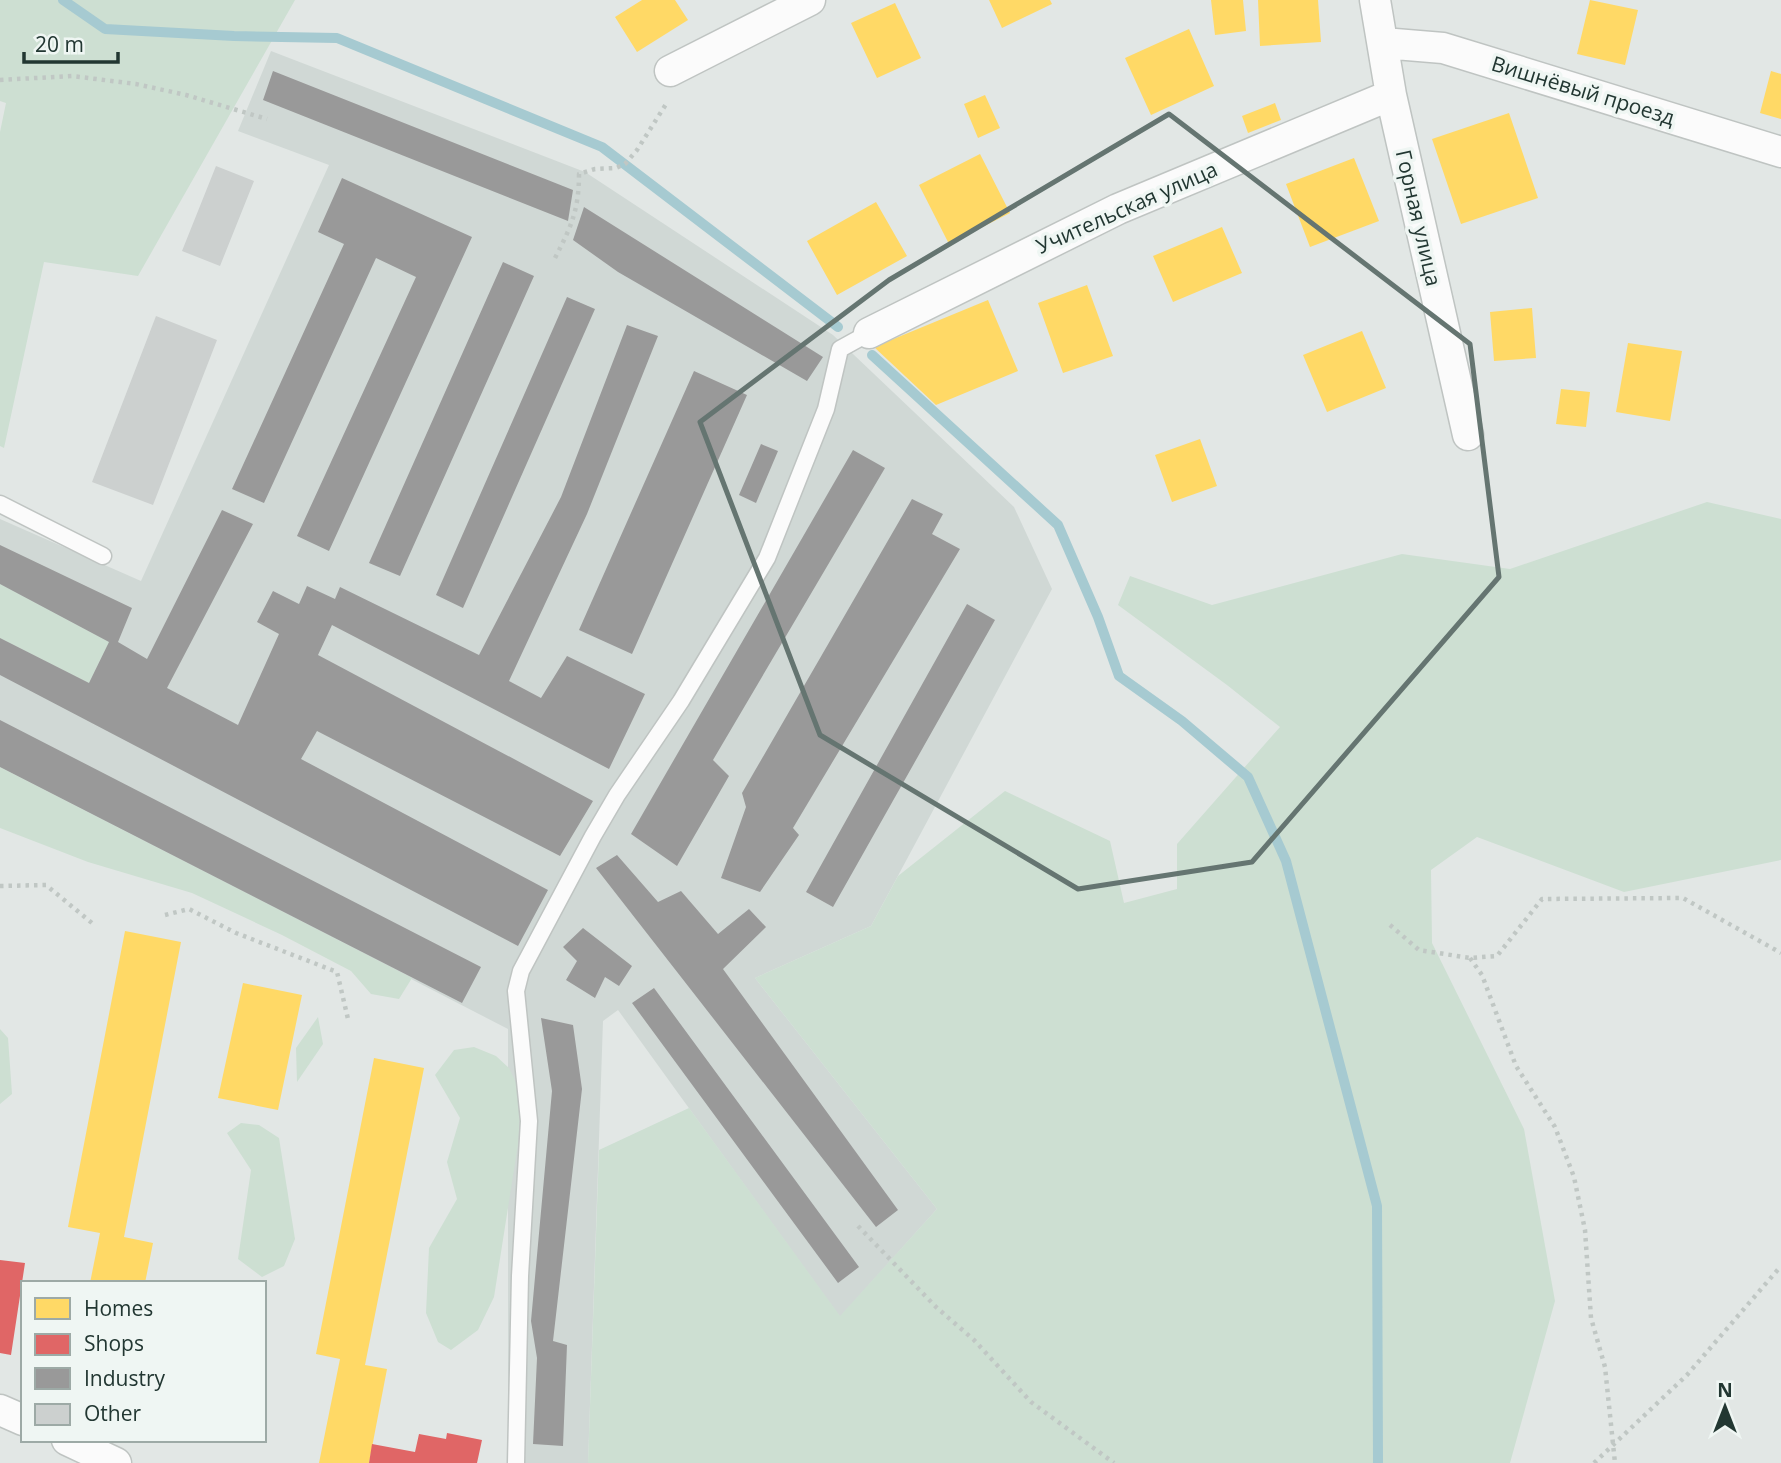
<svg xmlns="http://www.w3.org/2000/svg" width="1781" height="1463" font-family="'Open Sans',sans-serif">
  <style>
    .built { fill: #d0d8d5 }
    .green { fill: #cddfd2 }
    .homes { fill: #ffd966 }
    .shops { fill: #e06666 }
    .industry { fill: #999 }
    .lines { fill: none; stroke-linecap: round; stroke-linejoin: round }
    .stream { stroke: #a6cad1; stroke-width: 10 }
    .building { fill: #ccd0cf }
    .service-casing { stroke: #bfc4c2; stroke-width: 19 }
    .minor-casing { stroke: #bfc4c2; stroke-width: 33 }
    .path { stroke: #c0c7c4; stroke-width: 4.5; stroke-dasharray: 3.5 5; stroke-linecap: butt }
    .service { stroke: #fbfbfb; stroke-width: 16 }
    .minor { stroke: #fbfbfb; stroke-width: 30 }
    .marked { fill: none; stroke: #657571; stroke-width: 5; stroke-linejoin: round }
    .labels { text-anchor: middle; stroke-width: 7; stroke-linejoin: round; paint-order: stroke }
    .street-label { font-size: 21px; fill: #223732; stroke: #eff6f3 }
  </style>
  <rect width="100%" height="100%" fill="#e2e7e5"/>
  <!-- built -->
  <path class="built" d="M271,51L585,172L833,335L1014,507L1052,589L871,926L755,978L937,1209L840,1317L618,1010L603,1021L588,1463H508V1029L0,767V519L141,581L329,165L238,131Z"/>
  <!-- green -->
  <path class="green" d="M0,0H295L138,276L44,262L4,448L0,446V132L6,103L0,101Z
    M1707,502L1781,519V860L1624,892L1477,837L1431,870L1432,943L1524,1129L1555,1301L1510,1463H588L599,1150L689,1108L840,1316L937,1209L755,978L871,926L898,876L1005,791L1110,841L1124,903L1177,889V844L1280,727L1227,685L1118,605L1130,576L1212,605L1402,554L1510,569Z
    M0,584L109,642L89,683L0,638Z
    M0,767L412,978L399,999L371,994L351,971L282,935L192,893L88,862L0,828Z
    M318,1017L323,1044L297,1082L296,1048Z
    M0,1029L8,1038L12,1094L0,1104Z
    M474,1047L496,1056L509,1068L522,1095L518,1144L494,1297L478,1330L451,1350L438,1342L426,1313L429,1248L457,1199L447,1162L460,1118L435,1075L454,1050Z
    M241,1123L259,1125L279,1138L295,1239L284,1266L262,1277L238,1259L251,1170L227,1133Z"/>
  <!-- homes -->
  <path class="homes" d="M642,0H675L688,20L637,52L615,17Z
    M989,0H1050L1052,4L1002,28Z
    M1211,0H1243L1246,31L1215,35Z
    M1258,0H1318L1321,42L1260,46Z
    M1590,0L1638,10L1625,65L1577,54Z
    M895,3L921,58L877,78L851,23Z
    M1189,29L1214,86L1151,115L1125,58Z
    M1771,71L1781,74V119L1760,113Z
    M985,95L1000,128L978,138L964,104Z
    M1275,103L1281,120L1248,133L1242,116Z
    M1509,113L1538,198L1461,224L1432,139Z
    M980,154L1010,213L949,244L919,185Z
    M1354,158L1379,221L1310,247L1286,184Z
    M876,202L907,256L837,295L807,241Z
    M1222,227L1242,273L1173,302L1153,256Z
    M1087,285L1113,356L1063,373L1038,303Z
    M988,300L1018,371L936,405L874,347Z
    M1532,308L1536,358L1494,361L1490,312Z
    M1362,331L1386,388L1327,412L1303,355Z
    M1628,343L1682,351L1670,421L1616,412Z
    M1561,389L1590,392L1586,427L1556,424Z
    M1200,439L1217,486L1172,502L1155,455Z
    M125,931L181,942L124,1237L153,1243L145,1283H90L100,1233L68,1227Z
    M243,983L302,995L278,1110L218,1098Z
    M374,1058L424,1068L365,1365L387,1369L369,1463H319L340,1359L316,1354Z"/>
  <!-- shops -->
  <path class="shops" d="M0,1260L25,1263L11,1355L0,1353Z
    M447,1433L482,1440L477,1463H369L372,1444L415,1452L419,1434L446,1439Z"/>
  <!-- industry -->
  <path class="industry" d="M273,71L573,190L568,221L263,100Z
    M342,178L472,237L329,551L297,536L416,277L376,258L264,503L232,489L344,244L318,232Z
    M584,207L823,357L807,381L618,272L573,240Z
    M503,262L534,276L400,576L369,563Z
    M567,297L595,309L463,608L436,595Z
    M627,325L658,336L587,514L509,681L541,698L567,656L645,694L609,769L332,625L318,655L593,801L560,856L317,731L301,759L548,890L518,946L0,675V638L89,683L109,642L0,584V545L132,608L118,642L147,659L222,510L253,524L167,688L238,725L279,634L257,622L273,591L299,604L307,586L335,599L340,587L479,655L561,497Z
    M694,371L747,395L632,654L579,630Z
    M761,444L778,451L756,503L739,495Z
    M853,450L885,468L713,760L729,776L677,866L631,834Z
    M912,499L943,514L932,534L960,549L793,828L799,835L760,892L721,878L746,807L742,793Z
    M967,604L995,620L833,907L806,892Z
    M0,720L481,967L462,1003L0,767Z
    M617,855L658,902L681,891L718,934L749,909L766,927L723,969L898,1210L876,1227L596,868Z
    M583,928L632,966L619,986L605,977L595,998L566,980L577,961L563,947Z
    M654,988L859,1267L838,1283L632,1003Z
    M541,1018L573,1025L582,1089L553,1341L567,1345L563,1446L533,1444L537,1358L531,1321L552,1091Z"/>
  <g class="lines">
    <!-- stream -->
    <path class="stream" d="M63,0L105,29L234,36L337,38L602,147L838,327
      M872,355L1058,525L1098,617L1119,676L1182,721L1248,777L1286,861L1377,1206L1378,1463"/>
  </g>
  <!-- building -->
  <path class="building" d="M216,166L254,181L220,266L182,251Z
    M156,316L217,340L153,505L92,482Z"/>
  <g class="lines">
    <!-- service casing -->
    <g class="service-casing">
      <path id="service" d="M0,504L103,556
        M516,1463L520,1276L529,1121L516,991L521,971L593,836L617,795L681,701L767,558L826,409L840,349L869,333"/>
    </g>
    <!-- minor casing -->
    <g class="minor-casing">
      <path id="minor" d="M1375,0L1391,95L1468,435
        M1383,43L1443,48L1781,152
        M670,71L810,0
        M869,333L1118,209L1391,95
        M0,1410L23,1420
        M67,1440L116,1463"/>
    </g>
    <!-- path -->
    <path class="path" d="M0,80L72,76L136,84L186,95L267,119
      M555,258C571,227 579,210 579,174L595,169L616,168L625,164L637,150L668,101
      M0,886L46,885L92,923
      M165,915L189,909L236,933L337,972L348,1019
      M1390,925L1419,950L1470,958L1497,956L1542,899L1683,898L1781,953
      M1470,958L1482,975L1516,1066L1555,1127L1574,1177L1585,1230L1591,1318L1605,1367L1615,1463
      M858,1226L936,1307L974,1340L1031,1402L1114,1463
      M1594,1463L1687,1375L1781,1266"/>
    <!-- service -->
    <use href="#service" class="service"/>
    <!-- minor -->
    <use href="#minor" class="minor"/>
  </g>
  <!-- marked area -->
  <path class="marked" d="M1169,114L1470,344L1499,577L1252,862L1078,889L820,735L700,422L889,280Z"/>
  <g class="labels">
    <!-- street labels -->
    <g class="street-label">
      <text transform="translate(1583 91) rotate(17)" y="7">Вишнёвый проезд</text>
      <text transform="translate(1127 208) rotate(-24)" y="7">Учительская улица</text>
      <text transform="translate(1418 218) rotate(77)" y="7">Горная улица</text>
    </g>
  </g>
  <!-- legend -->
  <rect x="21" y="1281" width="245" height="161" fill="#eff6f3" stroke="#9daaa6" stroke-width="2"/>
  <rect x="35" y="1298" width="35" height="21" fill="#ffd966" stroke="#9daaa6" stroke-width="2"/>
  <text x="84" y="1316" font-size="21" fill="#223732">Homes</text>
  <rect x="35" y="1334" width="35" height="21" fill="#e06666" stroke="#9daaa6" stroke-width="2"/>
  <text x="84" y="1351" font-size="21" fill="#223732">Shops</text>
  <rect x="35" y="1368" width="35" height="21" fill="#999999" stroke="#9daaa6" stroke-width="2"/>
  <text x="84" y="1386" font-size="21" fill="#223732">Industry</text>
  <rect x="35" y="1404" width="35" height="21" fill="#ccd0cf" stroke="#9daaa6" stroke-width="2"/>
  <text x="84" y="1421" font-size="21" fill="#223732">Other</text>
  <!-- north arrow -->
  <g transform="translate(1725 1407)" stroke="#eff6f3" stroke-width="5" paint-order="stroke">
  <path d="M0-5L12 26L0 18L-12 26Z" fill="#223732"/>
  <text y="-10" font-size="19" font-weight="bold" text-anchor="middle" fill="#223732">N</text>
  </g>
  <!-- scale -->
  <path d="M24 52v10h94v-10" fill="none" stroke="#223732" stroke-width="3.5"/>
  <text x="35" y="52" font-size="21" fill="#223732" stroke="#eff6f3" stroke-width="5" paint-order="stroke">20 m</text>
</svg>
